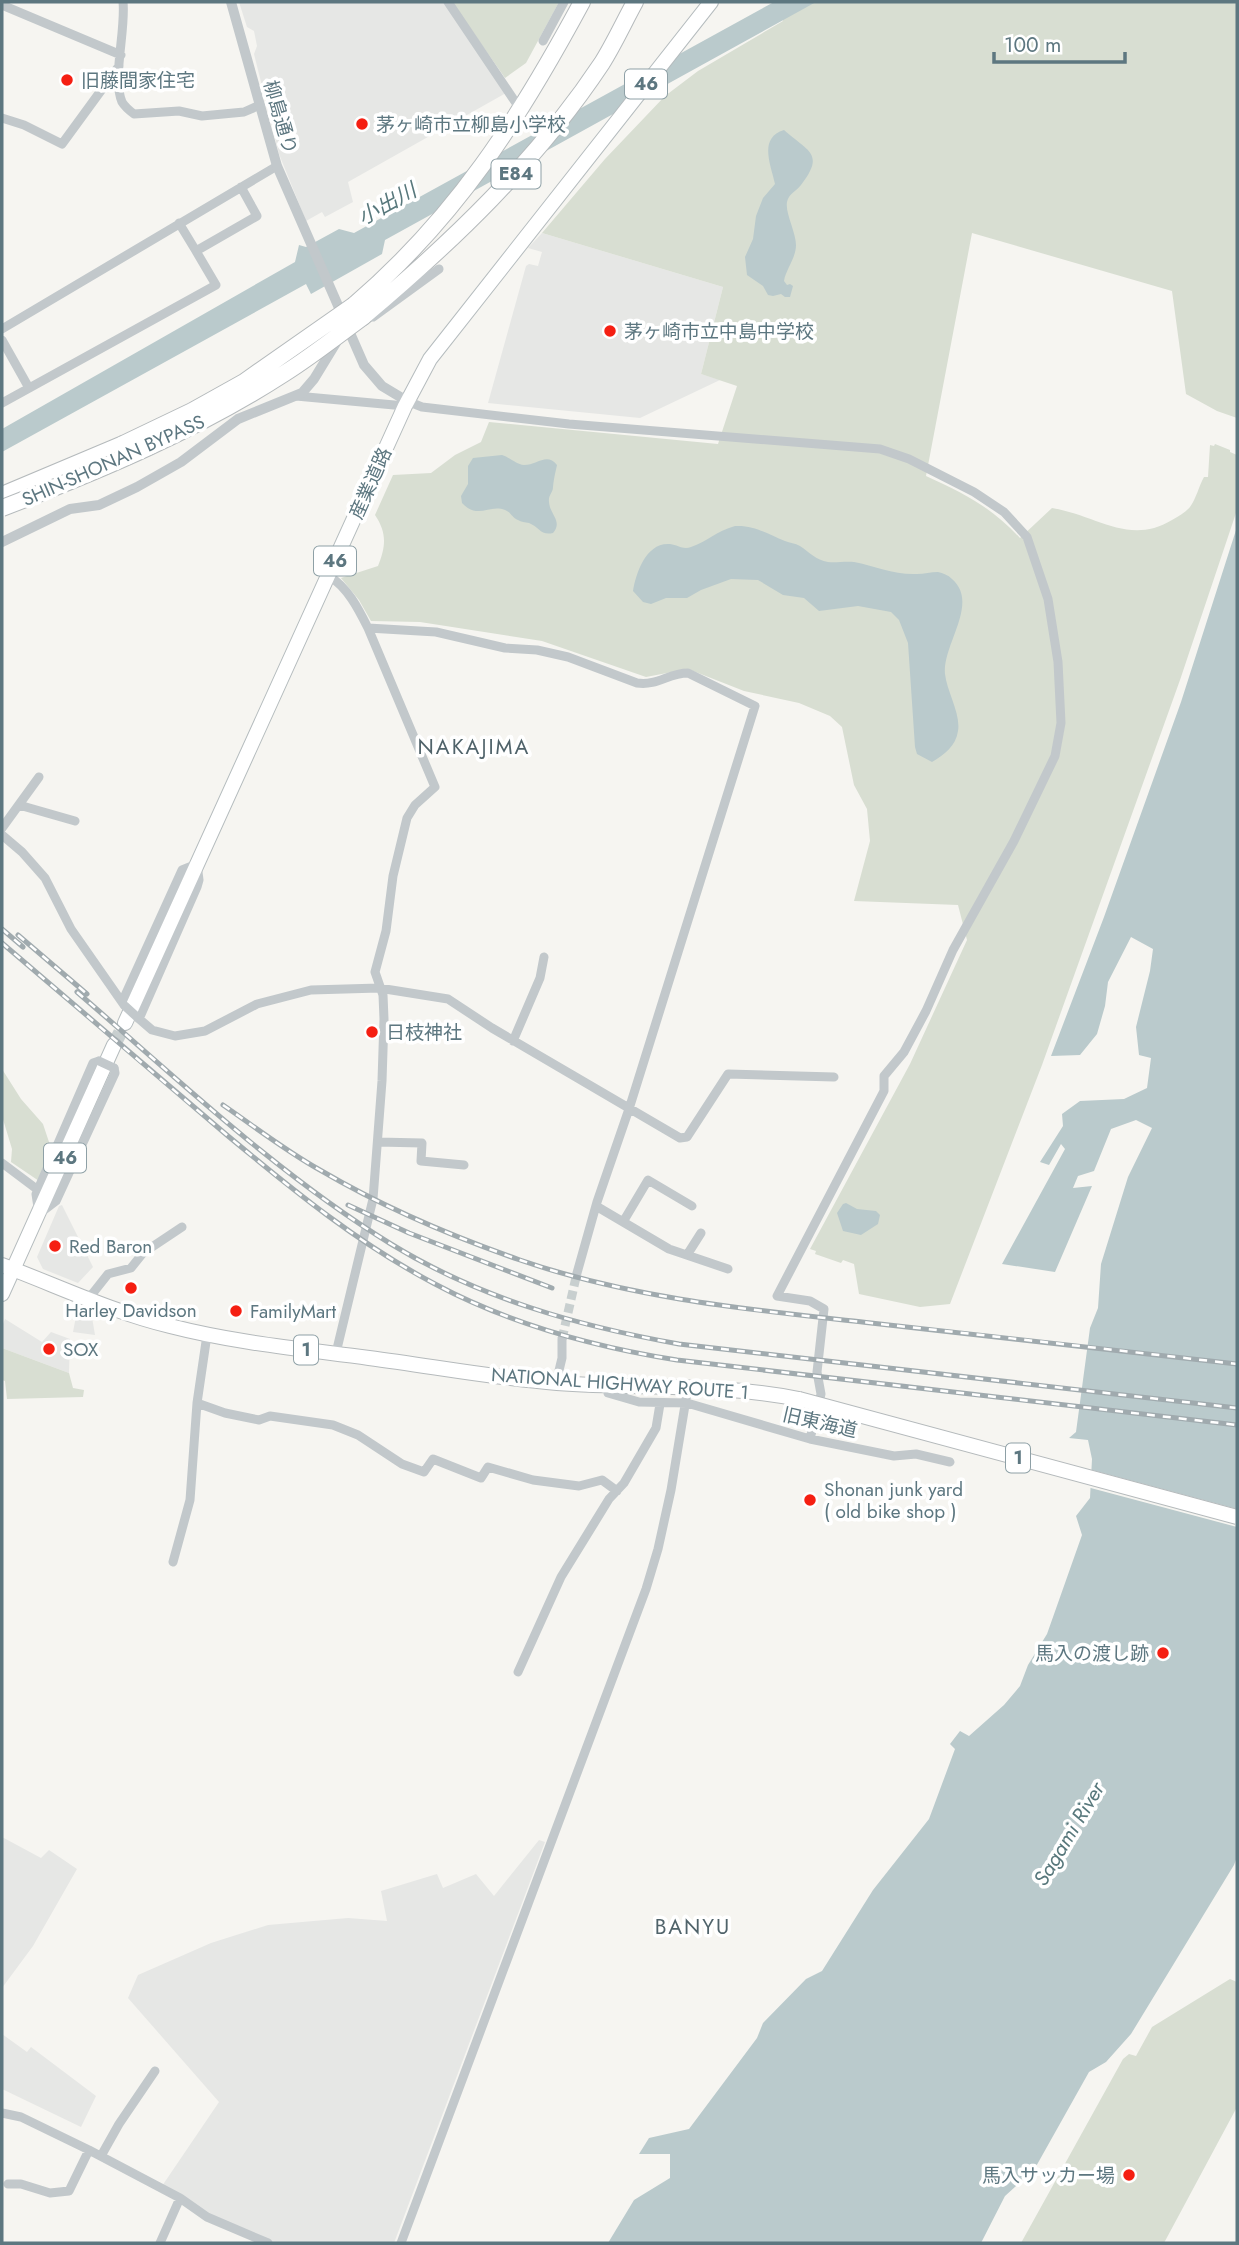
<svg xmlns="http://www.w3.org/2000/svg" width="1239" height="2245" font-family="Jost,'Noto Sans JP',sans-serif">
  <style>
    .built { fill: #e6e7e5 }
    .green { fill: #d8ded2 }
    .water { fill: #bacacc }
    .pier { fill: #f6f5f1 }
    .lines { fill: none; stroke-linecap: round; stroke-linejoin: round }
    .minor-tunnel { stroke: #c8cfcf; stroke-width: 9; stroke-dasharray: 9 4.5; stroke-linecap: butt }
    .primary-tunnel { stroke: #c8cfcf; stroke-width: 14; stroke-dasharray: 14 7; stroke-linecap: butt }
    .primary-casing { stroke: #b5bcbe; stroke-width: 16 }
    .trunk-casing { stroke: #b5babc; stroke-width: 16 }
    .motorway-casing { stroke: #b5babc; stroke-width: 18 }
    .minor { stroke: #c2c8cb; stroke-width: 9 }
    .tertiary { stroke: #c2c8cb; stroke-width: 10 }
    .primary { stroke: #fff; stroke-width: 14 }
    .trunk { stroke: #fff; stroke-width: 14 }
    .motorway { stroke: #fff; stroke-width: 16 }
    .rail-casing { stroke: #a0aaae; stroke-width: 5 }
    .rail { stroke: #fff; stroke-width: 2.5; stroke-dasharray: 8; stroke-linecap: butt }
    .trunk-bridge-casing { stroke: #b5babc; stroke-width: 16; stroke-linecap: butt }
    .motorway-bridge-casing { stroke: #b5babc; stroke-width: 18; stroke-linecap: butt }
    .minor-bridge { stroke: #c2c8cb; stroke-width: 9 }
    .trunk-bridge { stroke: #fff; stroke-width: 14 }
    .motorway-bridge { stroke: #fff; stroke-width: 16 }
    .poi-dot { fill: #f51f12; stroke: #fff; stroke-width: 2.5 }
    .labels { text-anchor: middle; stroke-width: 7; stroke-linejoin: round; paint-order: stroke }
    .shield { fill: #fff; stroke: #8ea0a6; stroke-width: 2 }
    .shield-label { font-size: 18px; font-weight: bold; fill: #5d7780 }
    .poi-label { font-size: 19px; fill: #5d7780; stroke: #fff; text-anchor: start }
    .street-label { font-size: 19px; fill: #5d7780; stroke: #fff }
    .water-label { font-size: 21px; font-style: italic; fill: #58787c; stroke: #fff }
    .neighbourhood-label { font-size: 21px; letter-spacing: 2px; fill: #50636a; stroke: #fff }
  </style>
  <rect width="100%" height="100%" fill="#f6f5f1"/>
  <!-- built -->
  <path class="built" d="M239,2H444L506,93L348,182L353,202L325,217L322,212L306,221L279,154L254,54L257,46L254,31L247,27Z
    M542,233L723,287L701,374L720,380L640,418L488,403L526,266L529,264L538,266L542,252L528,248Z
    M62,1205L93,1267L78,1283L43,1269L37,1257L59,1206Z
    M77,1311L92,1317L95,1335L73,1332Z
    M5,1319L42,1342L51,1332L70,1339L69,1373L2,1348V1326Z
    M2,1837L41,1858L49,1850L77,1869L33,1946L2,1988Z
    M539,1840L545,1842L394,2243H272L208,2215L162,2186L219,2102L128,1998L138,1975L211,1943L268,1925L348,1918L387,1921L381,1891L437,1874L443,1888L476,1874L494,1896Z
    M2,2034L27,2052L31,2047L96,2096L81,2127L2,2089Z"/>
  <!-- green -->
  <path class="green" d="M452,2H559L526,63L505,78Z
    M775,2H1237V418L1217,411L1186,394L1172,291L972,233L926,476C965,494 990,506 1020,538L1052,508C1096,515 1129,546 1172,520C1179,516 1185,513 1190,507C1196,499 1199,486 1204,477H1208L1210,445L1214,446L1215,444L1230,450V452L1237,455V510L1180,680L1042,1065L950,1304L920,1307L859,1294L854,1264L843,1260L841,1263L815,1254L816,1251L810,1249L910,1064L967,940L958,905L854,901L870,841L867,809L854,785L842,727L830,716L799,703L744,691L688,669L646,677L542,641L420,622L371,621L359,600L341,578L378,566C386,546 387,533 375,515L393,475L431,473L455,455L481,442L489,422L718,444L737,386L701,374L723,287L542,233L605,159L665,96L698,71L783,21Z
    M2,1069L21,1099L43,1124L52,1151L39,1181L11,1162L12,1149L2,1116Z
    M2,1348L69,1373L73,1388L84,1390L83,1397L7,1399L5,1381L2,1380Z
    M1230,1979L1237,1982V2107L1164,2243H1021L1123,2059L1129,2054L1136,2056L1152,2027Z"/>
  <!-- water -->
  <path class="water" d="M774,2H816L385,240L382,254L311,294L306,284L2,452V429L295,262L299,245L306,247L339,229L354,233Z
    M784,130C807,151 826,153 801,185C796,192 789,193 787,202C785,213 796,232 796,245C796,258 786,269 784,281L787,285L790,284L793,286L790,297H785L781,294L773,296L768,295L763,286L747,275L745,257L753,239L756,216L763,198L775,184C771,165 758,138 784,130Z
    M502,455C509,457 516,464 524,465C537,465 547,452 557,465C555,474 554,478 553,487C553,493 548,495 549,502C550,515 563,521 553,533C541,536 539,527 529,523C525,522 521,522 518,520C512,518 511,512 505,510C489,504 478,520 462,503L461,496L468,484V466L473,458Z
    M735,526C755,525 767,534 785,541C790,543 795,543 800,546C809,552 816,560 828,562C836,563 845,561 854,562C875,566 894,575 917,574C924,574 931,572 938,572C943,573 948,575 952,579C980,603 942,645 945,674C947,692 961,714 958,731C956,746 944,755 932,762L917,754L915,747L908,643L899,620L891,612L858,606L819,611L804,598L783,595L758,580L731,579L701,590L687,598H666L651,604L643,602L633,591C636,573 646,542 670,544C678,545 683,550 691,547C707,542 716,531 735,526Z
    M1237,527V1857L1234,1865L1131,2034L1106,2062L1089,2072L1034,2170L1005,2196L981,2243H608L634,2200L670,2178V2154H639L649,2138L689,2129L757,2038L763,2023L806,1979L822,1971L873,1890L929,1819L955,1749L950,1744L960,1731L969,1736L1004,1705L1020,1686L1028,1665L1047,1634L1082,1535L1076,1516L1090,1498L1092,1459L1088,1440L1069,1438L1076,1432L1090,1328L1098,1308L1101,1264L1128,1177L1152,1128L1136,1120L1111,1129L1094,1171L1078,1176L1073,1188L1092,1186L1055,1272L1002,1264L1065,1149L1061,1144L1049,1165L1040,1162L1063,1126L1062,1114L1080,1101L1124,1099L1147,1088L1151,1058L1139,1055L1136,1027L1150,971L1153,949L1131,937L1108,982L1105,1006L1097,1034L1080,1055L1051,1056L1104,917L1181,702Z
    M846,1203L857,1209L876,1211L880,1215L878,1224L861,1235L843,1231L837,1213L843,1204Z"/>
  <!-- pier -->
  <path class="pier" d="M1088,1469L1237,1509V1527L1087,1487Z"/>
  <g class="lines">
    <!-- minor-tunnel -->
    <path class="minor-tunnel" d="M562,1339L577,1273"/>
    <!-- primary-tunnel -->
    <path class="primary-tunnel" d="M114,1045L125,1023"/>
    <!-- primary casing -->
    <g class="primary-casing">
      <path id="primary" d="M125,1023L405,406L430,359L711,2
        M2,1294L114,1045"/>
    </g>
    <!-- trunk casing -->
    <g class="trunk-casing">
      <path id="trunk" d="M2,1265C58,1286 112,1312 170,1326C236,1343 302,1349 369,1358C431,1366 494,1378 557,1383C638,1389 719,1383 799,1399"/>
    </g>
    <!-- motorway casing -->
    <g class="motorway-casing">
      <path id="motorway" d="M354,305C456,218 519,119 582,2
        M363,317C452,242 537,161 602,63C614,44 624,22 635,2
        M2,495L123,444"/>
    </g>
    <!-- minor -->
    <path class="minor" d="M123,2C126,30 112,78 122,102C125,107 130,111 134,114L179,111L202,116L244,112L260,105
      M448,2L516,103
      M2,5L121,55
      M543,41L564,2
      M2,118L24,125L62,144L119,66
      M179,223L196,251
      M373,317L439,269
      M2,329L277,166
      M2,340L29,388
      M296,396L405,406
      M407,401L422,407L569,424L880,449L909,459L974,492L1004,512L1027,537L1048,599L1058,662L1061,723L1055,756L1014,841L953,950L926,1011L904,1052L884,1076V1091L777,1296L810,1301L824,1309L817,1372L821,1394L810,1439
      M2,403L216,285L196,251L257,216L241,187
      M328,575C348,588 358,608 368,628L436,632L505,648L537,650L568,657L637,683C658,686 668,673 688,673L755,706L629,1109L597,1202L577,1273
      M19,805L75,821
      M2,828L39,777
      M2,835L22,852L45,878L71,929L124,1005
      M122,1002L182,870L197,864L199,880L197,887L139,1019
      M137,1017L152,1030L175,1036L205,1031L257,1004L311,990L379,988L448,999L492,1028L680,1138L687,1137L728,1074L834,1077
      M513,1041L540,978L544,957
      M99,1061L93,1063L36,1194L39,1214L56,1201L115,1073L114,1068
      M378,1142L422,1143L421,1161L464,1165
      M2,1163L38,1190
      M596,1206L669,1249L728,1269
      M623,1222L648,1180L692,1206
      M687,1255L701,1233
      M85,1299L93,1293L108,1274L131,1268L143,1253L182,1227
      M336,1353L373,1199L382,1081L384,1019L383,995L375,972L386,931L393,876L407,818L415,805L435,787L368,628
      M556,1383L562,1358V1339
      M608,1386V1393L639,1402L687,1403L810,1439L894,1456L916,1454L950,1462
      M197,1403L225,1413L259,1420L270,1416L333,1425L358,1435L402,1464L424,1472L433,1459L481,1478L488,1467L533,1480L579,1486L602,1480L617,1491
      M173,1562L190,1500L197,1403L207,1335
      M518,1672L561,1577L609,1499L624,1483L656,1428L660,1404
      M2,2113L21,2117L89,2150L180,2198L207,2217L268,2243
      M101,2156L119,2124L155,2071
      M8,2184H21L50,2193L69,2191L89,2150
      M160,2243L180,2198
      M401,2243L646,1589L658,1549L671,1490L688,1387"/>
    <!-- tertiary -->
    <path class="tertiary" d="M231,2L277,166L364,365L382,386L407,401
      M2,542L70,509L99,505L137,487L181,462L238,419L302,393L314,379L336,343"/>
    <!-- primary -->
    <use href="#primary" class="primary"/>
    <!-- trunk -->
    <use href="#trunk" class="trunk"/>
    <!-- motorway -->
    <use href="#motorway" class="motorway"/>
    <!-- rail casing -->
    <g class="rail-casing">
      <path id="rail" d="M2,929L23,947
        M18,935L87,994
        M2,943C77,1007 152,1072 228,1136C294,1191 359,1244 435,1284C510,1324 594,1347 677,1360L1237,1425
        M77,992C178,1079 277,1174 391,1244C479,1298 578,1326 679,1344L1237,1408
        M223,1105C255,1127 286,1151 320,1170C383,1207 451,1236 520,1260C633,1299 753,1310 871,1323C993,1336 1115,1350 1237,1364
        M348,1205L409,1233L552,1288"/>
    </g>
    <!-- rail -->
    <use href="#rail" class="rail"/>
    <!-- trunk-bridge casing -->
    <g class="trunk-bridge-casing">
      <path id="trunk-bridge" d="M799,1399L1237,1517"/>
    </g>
    <!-- motorway-bridge casing -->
    <g class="motorway-bridge-casing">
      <path id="motorway-bridge" d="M123,444L192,411L244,382L354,305
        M2,508C99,471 197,430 285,373C312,356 337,336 363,317"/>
    </g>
    <!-- minor-bridge -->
    <path class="minor-bridge" d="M125,1006L137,1017
      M99,1061L114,1068"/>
    <!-- trunk-bridge -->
    <use href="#trunk-bridge" class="trunk-bridge"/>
    <!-- motorway-bridge -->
    <use href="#motorway-bridge" class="motorway-bridge"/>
  </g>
  <!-- markers -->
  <g class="poi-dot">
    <circle cx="67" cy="80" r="7"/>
    <circle cx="362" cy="124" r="7"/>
    <circle cx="610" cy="331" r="7"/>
    <circle cx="372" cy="1032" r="7"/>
    <circle cx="55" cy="1246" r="7"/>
    <circle cx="131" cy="1288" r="7"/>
    <circle cx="236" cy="1311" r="7"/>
    <circle cx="49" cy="1349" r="7"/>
    <circle cx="810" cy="1500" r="7"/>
    <circle cx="1163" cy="1653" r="7"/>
    <circle cx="1129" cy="2175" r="7"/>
  </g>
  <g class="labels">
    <!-- shield labels -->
    <g class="shield">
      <rect x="625" y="69.5" width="42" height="29" rx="5"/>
      <rect x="491.5" y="159.5" width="49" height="29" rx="5"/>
      <rect x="314" y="546.5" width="42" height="29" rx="5"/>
      <rect x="44" y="1143.5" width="42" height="29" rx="5"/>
      <rect x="294" y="1335.5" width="24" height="29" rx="5"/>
      <rect x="1006" y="1443.5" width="24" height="29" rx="5"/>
    </g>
    <g class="shield-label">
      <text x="646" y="90">46</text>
      <text x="516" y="180">E84</text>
      <text x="335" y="567">46</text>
      <text x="65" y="1164">46</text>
      <text x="306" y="1356">1</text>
      <text x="1018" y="1464">1</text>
    </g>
    <!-- poi labels -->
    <g class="poi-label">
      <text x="81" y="87">旧藤間家住宅</text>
      <text x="376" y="131">茅ヶ崎市立柳島小学校</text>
      <text x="624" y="338">茅ヶ崎市立中島中学校</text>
      <text x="386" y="1039">日枝神社</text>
      <text x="69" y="1253">Red Baron</text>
      <text x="131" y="1317" text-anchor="middle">Harley Davidson</text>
      <text x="250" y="1318">FamilyMart</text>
      <text x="63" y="1356">SOX</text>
      <text x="824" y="1496">Shonan junk yard<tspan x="824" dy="22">( old bike shop )</tspan></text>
      <text x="1149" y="1660" text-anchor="end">馬入の渡し跡</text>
      <text x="1115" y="2182" text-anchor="end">馬入サッカー場</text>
    </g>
    <!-- street labels -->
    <g class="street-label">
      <text transform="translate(281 117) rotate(74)" y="7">柳島通り</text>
      <text transform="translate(113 460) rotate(-24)" y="7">SHIN-SHONAN BYPASS</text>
      <text transform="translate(370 483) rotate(-66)" y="7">産業道路</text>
      <text transform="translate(620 1383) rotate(4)" y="7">NATIONAL HIGHWAY ROUTE 1</text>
      <text transform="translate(820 1422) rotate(13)" y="7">旧東海道</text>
    </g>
    <!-- water labels -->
    <g class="water-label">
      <text transform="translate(387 204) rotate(-29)" y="7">小出川</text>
      <text transform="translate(1069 1834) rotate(-59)" y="7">Sagami River</text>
    </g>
    <!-- neighbourhood labels -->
    <g class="neighbourhood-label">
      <text x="474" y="754">NAKAJIMA</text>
      <text x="693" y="1934">BANYU</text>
    </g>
  </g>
  <!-- border -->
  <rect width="1239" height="2245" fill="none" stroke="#5d7780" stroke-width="7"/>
  <!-- scale -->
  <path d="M994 52v10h131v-10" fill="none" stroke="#5d7780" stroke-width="3.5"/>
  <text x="1004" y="52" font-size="21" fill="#5d7780" stroke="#ffffff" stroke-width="5" paint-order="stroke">100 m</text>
</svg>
